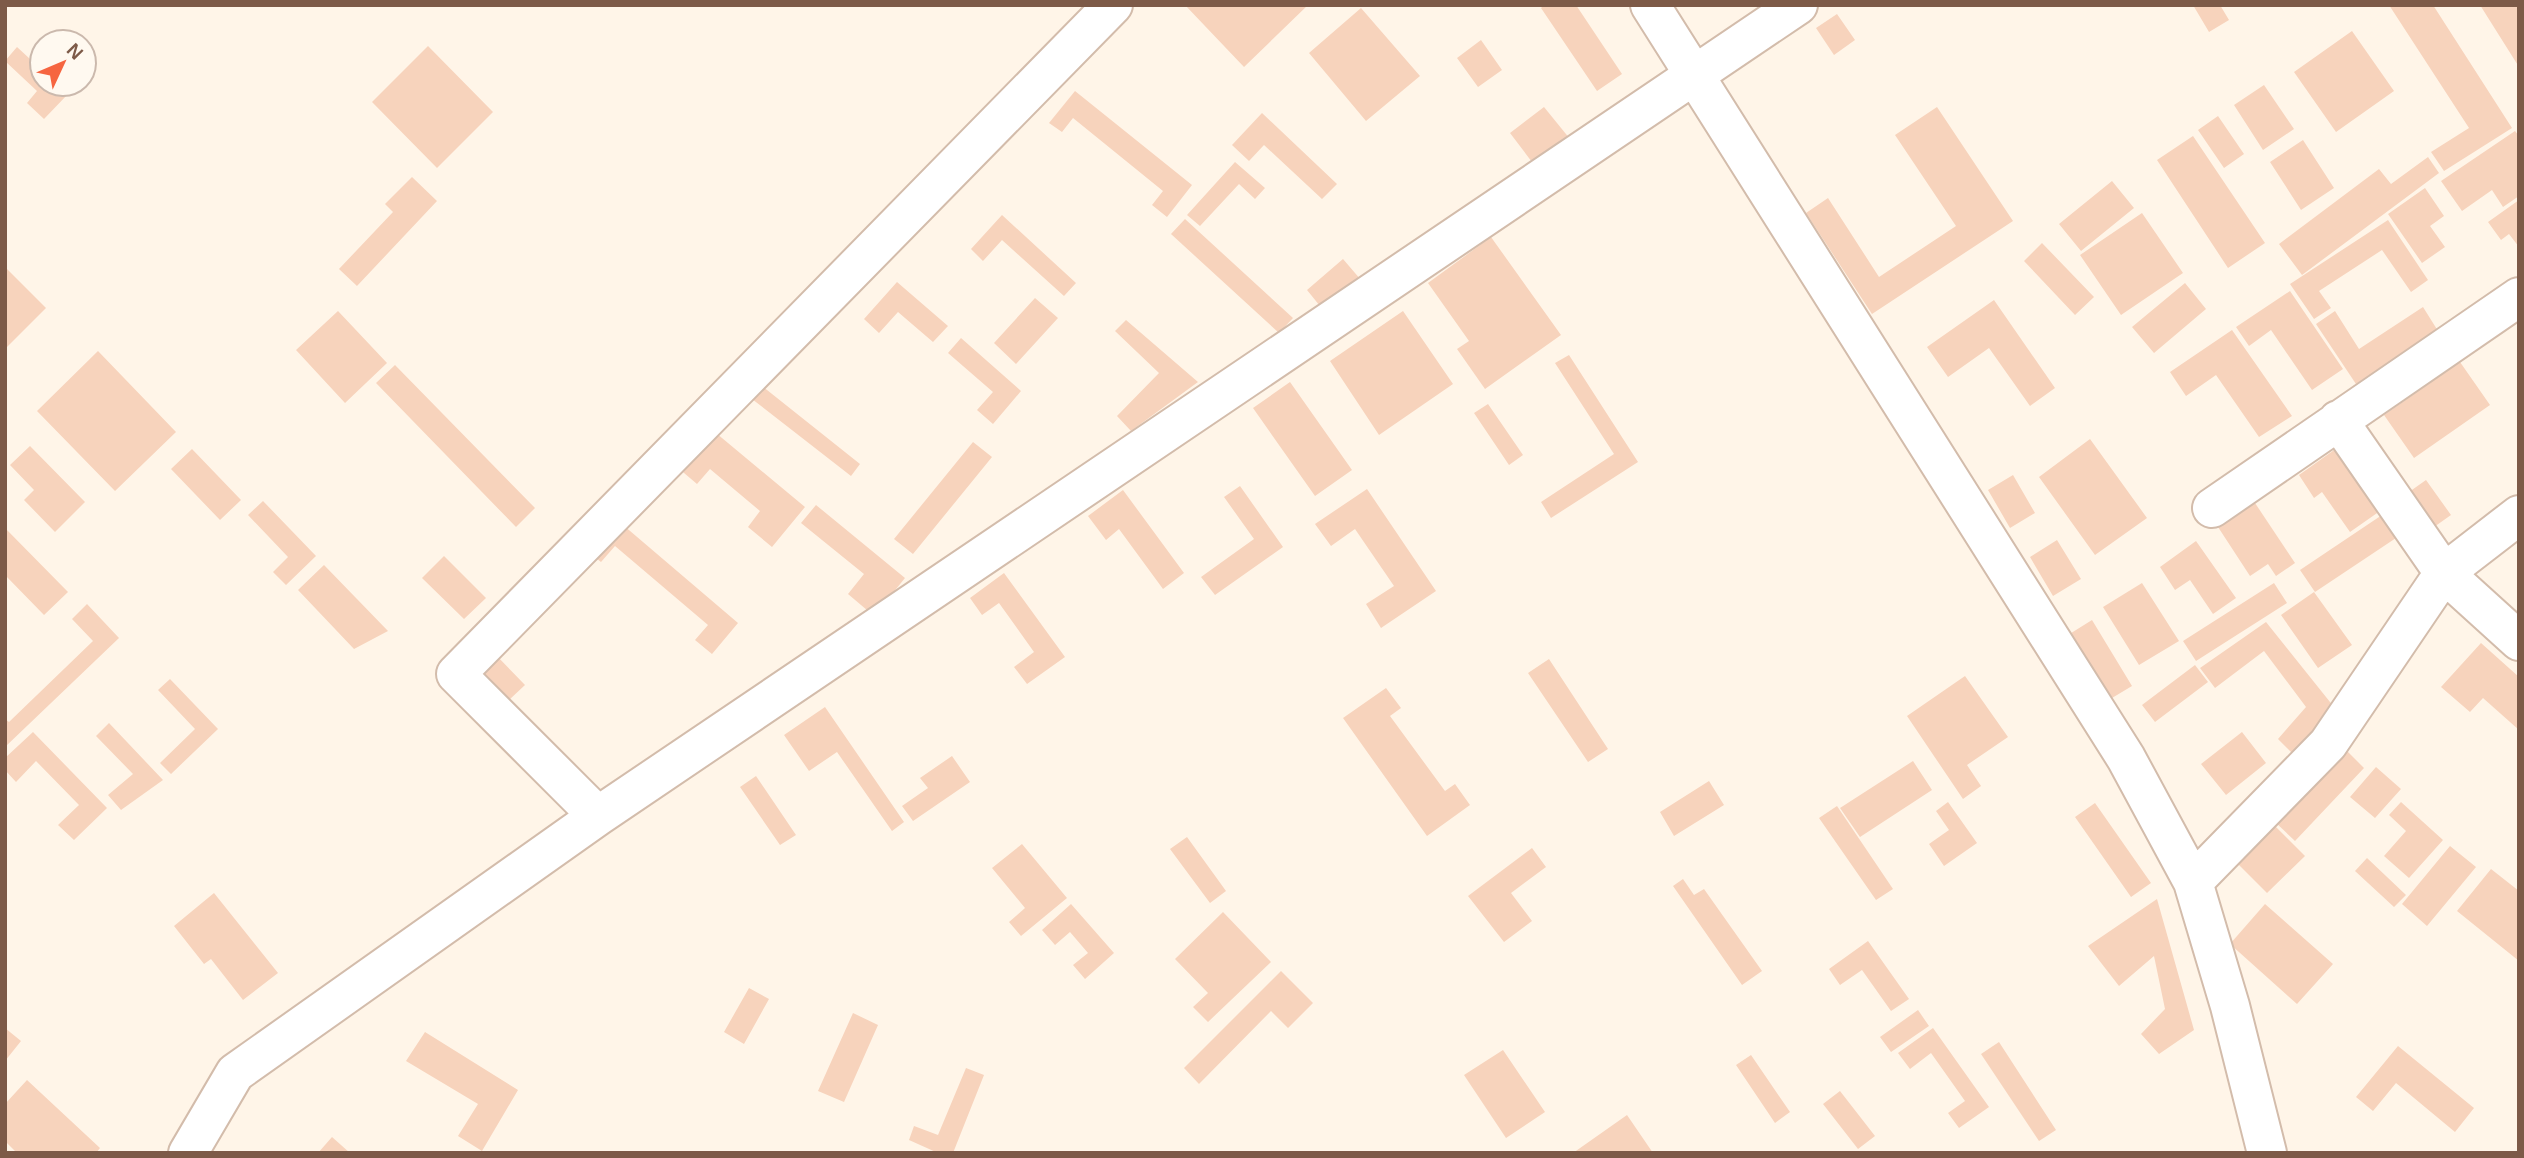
<svg xmlns="http://www.w3.org/2000/svg" width="2524" height="1158" font-family="Helvetica,sans-serif">
  <style>
    .building { fill: #f7d3bc }
    .lines { fill: none; stroke-linecap: round; stroke-linejoin: round }
    .minor-casing { stroke: #d3bcab; stroke-width: 42 }
    .minor { stroke: #fff; stroke-width: 38 }
  </style>
  <rect width="100%" height="100%" fill="#fff5e8"/>
  <!-- building -->
  <path class="building" d="M1185,5H1308L1244,67Z
    M1544,5H1576L1622,74L1597,91L1541,8Z
    M2193,5H2220L2229,20L2209,32Z
    M2389,5H2433L2512,128L2444,171L2431,152L2469,128Z
    M2480,5H2519V67Z
    M1361,8L1420,76L1366,121L1309,53Z
    M1837,14L1855,40L1834,55L1816,28Z
    M2352,31L2394,91L2336,132L2294,72Z
    M1481,40L1502,70L1478,87L1457,58Z
    M428,46L493,112L437,168L372,102Z
    M17,47L42,70V84H57L68,94L44,119L27,103L37,91L5,61Z
    M2264,85L2294,129L2263,150L2234,105Z
    M1075,91L1192,185L1167,217L1152,205L1163,191L1073,118L1062,132L1049,123Z
    M1544,107L1570,139L1535,166L1510,133Z
    M1937,107L2013,221L1872,314L1806,213L1828,198L1879,277L1956,226L1895,135Z
    M1262,113L1337,184L1322,199L1264,145L1249,161L1232,145Z
    M2218,116L2244,154L2224,168L2198,130Z
    M2515,131L2519,136V196L2503,207L2492,190L2462,211L2441,181Z
    M2193,136L2265,243L2228,268L2157,160Z
    M2303,140L2334,188L2301,210L2270,162Z
    M2428,157L2439,173L2302,275L2279,244L2379,169L2391,184Z
    M1235,162L1265,188L1255,199L1239,184L1200,226L1187,215Z
    M412,177L437,201L357,286L339,269L393,212L385,204Z
    M2112,181L2134,208L2081,251L2059,224Z
    M2425,188L2444,216L2430,226L2445,247L2422,263L2388,214Z
    M2519,200V247L2509,234L2501,240L2488,222Z
    M2142,213L2183,273L2121,315L2080,255Z
    M1002,215L1076,283L1064,296L1002,240L983,261L971,249Z
    M1185,219L1293,318L1279,333L1171,234Z
    M2388,220L2428,280L2411,292L2382,250L2319,291L2331,308L2314,319L2290,284Z
    M1491,237L1561,335L1485,389L1457,349L1469,341L1428,283Z
    M2042,243L2094,297L2075,315L2024,261Z
    M1343,259L1361,280L1324,311L1307,290Z
    M5,267L46,308L5,349Z
    M897,282L948,326L933,342L898,312L879,333L864,319Z
    M2185,283L2206,309L2154,353L2132,327Z
    M2290,291L2343,369L2312,390L2271,330L2249,346L2236,327Z
    M1035,298L1058,318L1016,364L994,343Z
    M1994,300L2055,388L2030,406L1989,348L1948,377L1927,347Z
    M2423,307L2438,331L2356,384L2316,324L2335,311L2359,349Z
    M338,311L387,363L345,403L296,350Z
    M1403,311L1453,384L1379,435L1330,361Z
    M1126,320L1198,382L1131,431L1117,416L1159,373L1115,331Z
    M2232,330L2292,416L2259,437L2216,375L2186,396L2170,372Z
    M961,338L1021,391L993,424L977,410L993,392L948,353Z
    M98,351L176,432L115,491L37,411Z
    M1569,355L1638,462L1551,518L1541,502L1614,454L1555,363Z
    M2460,362L2490,405L2414,458L2384,415Z
    M395,365L535,508L516,527L376,383Z
    M1290,382L1352,470L1315,496L1253,408Z
    M762,386L860,464L851,476L752,399Z
    M1488,404L1523,455L1509,465L1474,413Z
    M710,428L805,507L772,547L748,527L760,511L710,469L697,484L677,467Z
    M2090,439L2147,518L2095,555L2039,477Z
    M973,442L992,457L913,554L894,539Z
    M30,446L85,502L55,532L24,500L34,490L10,465Z
    M2337,448L2380,511L2350,532L2322,492L2314,498L2299,475Z
    M192,449L241,500L220,520L171,469Z
    M2013,475L2035,513L2010,528L1988,490Z
    M2426,480L2451,515L2434,527L2409,492Z
    M1240,486L1283,547L1215,595L1201,577L1254,539L1224,497Z
    M1367,489L1436,591L1381,628L1366,604L1394,586L1355,529L1331,546L1315,524Z
    M1123,490L1184,573L1163,589L1119,529L1106,540L1088,516Z
    M263,501L316,556L286,585L273,572L288,557L248,515Z
    M2255,503L2295,563L2276,576L2268,564L2250,576L2218,527Z
    M816,505L905,578L874,616L848,594L864,574L801,523Z
    M2382,515L2396,538L2315,592L2300,570Z
    M616,519L738,623L712,654L695,640L708,625L615,546L601,562L587,551Z
    M5,528L68,592L44,615L5,575Z
    M2057,540L2081,579L2053,596L2030,557Z
    M2196,541L2236,598L2213,614L2190,580L2175,590L2160,567Z
    M444,556L486,598L464,619L422,578Z
    M324,565L388,631L354,649L298,590Z
    M1004,573L1065,657L1027,684L1014,667L1034,652L999,603L982,615L970,598Z
    M2142,583L2179,641L2139,665L2103,607Z
    M2274,583L2287,603L2196,661L2183,641Z
    M2314,592L2352,645L2318,668L2281,615Z
    M87,604L119,638L5,747V719L9,722L93,641L72,619Z
    M2092,620L2132,686L2107,701L2068,635Z
    M2266,622L2338,712L2294,755L2278,739L2306,707L2264,651L2215,688L2200,668Z
    M2481,643L2519,677V730L2483,698L2470,712L2441,687Z
    M495,654L525,685L509,700L479,669Z
    M1549,659L1608,749L1588,762L1528,673Z
    M2195,665L2208,682L2155,722L2142,705Z
    M1965,676L2008,737L1967,765L1981,786L1963,799L1907,716Z
    M170,679L218,729L171,774L160,763L195,729L158,690Z
    M1386,688L1401,708L1390,716L1445,791L1455,784L1470,805L1427,836L1343,718Z
    M825,707L904,822L892,831L837,752L809,771L784,735Z
    M109,723L163,780L121,810L108,795L133,774L96,736Z
    M33,732L107,808L74,840L58,825L79,805L36,761L16,782L5,770V758Z
    M2242,732L2266,763L2226,795L2201,764Z
    M2344,748L2364,768L2295,841L2274,821Z
    M952,756L970,782L913,821L902,806L928,788L920,778Z
    M1913,761L1932,790L1860,837L1840,808Z
    M2376,767L2401,789L2375,818L2350,797Z
    M756,776L796,835L780,845L740,787Z
    M1709,781L1724,805L1674,836L1660,812Z
    M1948,802L1977,843L1944,866L1929,844L1949,830L1936,811Z
    M2401,802L2443,840L2409,878L2384,856L2406,831L2389,815Z
    M2095,803L2151,883L2131,897L2075,817Z
    M1837,806L1893,889L1876,900L1819,818Z
    M2273,824L2305,856L2267,893L2235,861Z
    M1187,837L1226,891L1210,903L1170,849Z
    M1022,844L1067,898L1021,936L1009,922L1025,908L992,868Z
    M2450,846L2476,867L2427,926L2402,904Z
    M1532,848L1546,867L1511,893L1532,921L1504,942L1468,896Z
    M2367,858L2406,895L2394,907L2355,871Z
    M2491,869L2519,891V961L2457,911Z
    M1683,879L1694,895L1704,889L1762,971L1742,985L1673,886Z
    M214,893L278,973L243,1000L211,959L204,964L174,926Z
    M2157,899L2194,1030L2159,1054L2141,1034L2165,1009L2154,956L2119,986L2088,946Z
    M1071,904L1114,953L1085,979L1073,965L1088,953L1070,932L1055,945L1042,930Z
    M2265,904L2333,964L2297,1004L2230,944Z
    M1223,912L1271,962L1208,1022L1193,1007L1208,993L1175,959Z
    M1868,941L1909,999L1891,1011L1862,970L1840,985L1829,969Z
    M1281,971L1313,1003L1288,1028L1271,1011L1199,1084L1184,1068Z
    M749,988L769,999L744,1044L724,1032Z
    M1918,1010L1929,1026L1891,1052L1880,1037Z
    M853,1013L878,1025L844,1102L818,1091Z
    M5,1028L21,1041L5,1061Z
    M1933,1028L1989,1107L1959,1128L1948,1113L1965,1101L1931,1053L1910,1069L1898,1053Z
    M425,1032L518,1090L482,1151L458,1136L478,1104L406,1061Z
    M1999,1042L2056,1130L2039,1141L1981,1054Z
    M2398,1046L2474,1108L2455,1132L2396,1083L2373,1111L2356,1097Z
    M1503,1050L1545,1112L1506,1138L1464,1075Z
    M1751,1055L1790,1112L1775,1123L1736,1065Z
    M966,1068L984,1075L953,1153H938L909,1140L914,1126L938,1135Z
    M27,1080L100,1148L96,1153H17L5,1141V1104Z
    M1840,1091L1875,1136L1858,1149L1823,1104Z
    M1627,1115L1653,1153H1573Z
    M332,1137L350,1153H318Z"/>
  <g class="lines">
    <!-- minor casing -->
    <g class="minor-casing">
      <path id="minor" d="M1650,5L2126,758L2193,882L2230,1006L2267,1153
        M2338,420L2444,573L2519,641
        M2212,508L2519,297
        M598,816L456,674L1113,5
        M2193,882L2328,744L2444,573L2519,515
        M188,1153L235,1073L598,816L1798,5"/>
    </g>
    <!-- minor -->
    <use href="#minor" class="minor"/>
  </g>
  <!-- border -->
  <rect width="2524" height="1158" fill="none" stroke="#7d5a48" stroke-width="14"/>
  <!-- north arrow -->
  <g transform="translate(63 63) rotate(46)"><circle r="33" fill="#fff9f0" stroke="#cbb9ad" stroke-width="2"/>
  <path d="M0-5L12 26L0 18L-12 26Z" fill="#f66540"/>
  <text y="-10" font-size="19" font-weight="bold" text-anchor="middle" fill="#7d5a48">N</text>
  </g>
</svg>
